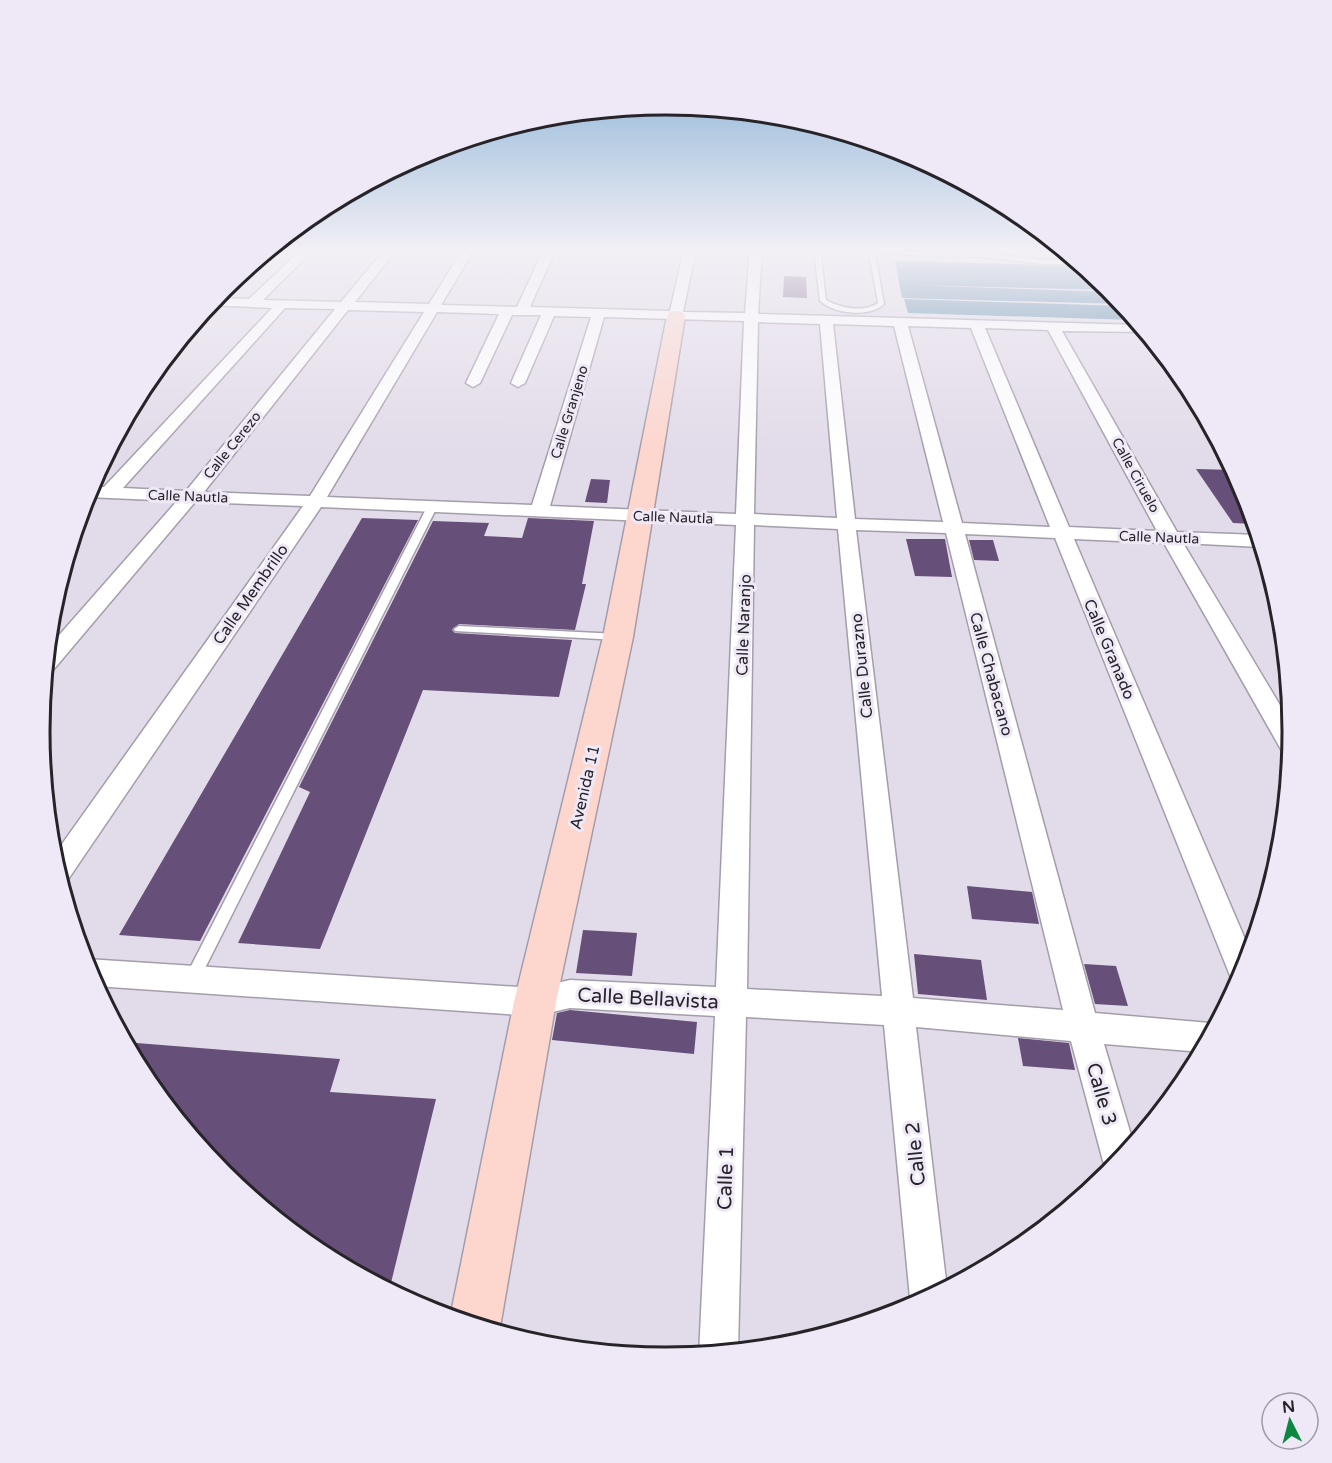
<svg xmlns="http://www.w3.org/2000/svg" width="1332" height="1463" font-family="'Varela Round',sans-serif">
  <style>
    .water { fill: #5687a6 }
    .building { fill: #664f78 }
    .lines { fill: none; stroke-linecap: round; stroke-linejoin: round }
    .lane-casing { stroke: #a49daa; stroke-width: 3 }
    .street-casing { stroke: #a49daa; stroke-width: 3 }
    .secondary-casing { stroke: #a49daa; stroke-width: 3 }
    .lane { fill: #fff; fill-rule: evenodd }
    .street { fill: #fff; fill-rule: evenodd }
    .secondary { fill: #fdd6ce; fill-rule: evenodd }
    .labels { text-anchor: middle; stroke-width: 6; stroke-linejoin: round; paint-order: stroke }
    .far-street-label { font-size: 14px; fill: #272429; stroke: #efe8f6 }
    .street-label { font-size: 16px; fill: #272429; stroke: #efe8f6 }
    .near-street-label { font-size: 20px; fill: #272429; stroke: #efe8f6 }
    .rim { fill: none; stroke: #272429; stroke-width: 3 }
  </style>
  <rect width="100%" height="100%" fill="#e2dbe9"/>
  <!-- water -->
  <path class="water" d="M895,261L1082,266L1111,290L908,285L1112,292L1122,304L902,298Z
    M904,299L1124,306L1135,320L908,313Z"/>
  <!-- building -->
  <path class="building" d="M784,276L806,277L807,298L783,297Z
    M1196,469L1234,470L1245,492L1255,524L1233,523Z
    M591,479L610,480L607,503L585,502Z
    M362,518L418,520L200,941L119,935Z
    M528,518L594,521L582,584H586L575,630L459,624L452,630L455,633L572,640L559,697L423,690L320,949L238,943L310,792L299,787L433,521L489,523L484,536L522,538Z
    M906,539H945L952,577L915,576Z
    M969,540H993L999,561L974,560Z
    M967,886L1032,892L1039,924L972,919Z
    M583,930L637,933L632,976L576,973Z
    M914,954L981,960L987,1000L918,994Z
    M1084,964L1116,966L1128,1006L1095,1004Z
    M570,1010L697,1022L694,1054L552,1040L557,1013Z
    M1018,1038L1069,1043L1075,1070L1023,1066Z
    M124,1042L340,1059L330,1092L436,1099L389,1291L317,1253L222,1175L144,1080Z"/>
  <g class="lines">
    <!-- lane casing -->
    <g class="lane-casing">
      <path id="lane" d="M814,249H820L826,300C840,308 864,313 878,303L869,252L872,250L983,253L1043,260L1076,261L1080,264H1043L983,257L875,254L884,304C869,318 835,314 820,301Z
        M432,504L437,507L197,984L192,986L187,984L184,979L187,974L427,507Z
        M459,626L618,634L623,637L618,640L455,631L454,629Z"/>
    </g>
    <!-- street casing -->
    <g class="street-casing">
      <path id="street" d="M302,249H314L263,300L341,302L385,249H397L355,302L429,304L459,255L465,252L471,255L441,305L517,307L544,249H556L530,307L670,311L684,249H696L683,312L745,313L750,249H762L758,314L1139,325L1146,332L1062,331L1177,532L1259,535L1262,546L1260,547L1183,543L1293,727L1291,755L1283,753L1164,543L1074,539L1251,953L1238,984L1233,983L1055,538L965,534L1095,1013L1210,1023L1216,1025L1202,1052L1104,1044L1134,1145L1110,1174L1103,1161L1071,1041L916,1027L947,1289L913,1307L910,1298L884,1025L746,1017L738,1351L699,1355L715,1016L570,1008L535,1016L95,986L83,960L87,959L535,988L570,980L716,987L736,525L321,507L67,881L60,883L52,858L303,506L195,502L54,669L46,671L47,649L177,501L87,497H85L89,487H104L272,308L209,305L214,298L249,299ZM285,308L335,309L186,491L123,488ZM348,310L424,312L310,496L204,492ZM437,312L499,314L466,383L473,387L480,383L512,315H541L511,383L518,387L525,383L554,316L591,317L532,505L327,497ZM604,317L744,321L736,514L550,506ZM758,322L820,324L837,518L754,514ZM833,324L894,326L943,522L855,519ZM908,326L971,328L1050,527L962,523ZM985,328L1048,330L1157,531L1069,527ZM754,525L838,529L882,996L747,989ZM856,530L946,533L1063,1010L913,998Z"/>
    </g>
    <!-- secondary casing -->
    <g class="secondary-casing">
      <path id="secondary" d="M676,311L682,312L685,316L633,637L556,1002L499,1333L450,1318L514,1002L603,637L667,316L670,312Z"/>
    </g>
    <!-- lane -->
    <use href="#lane" class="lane"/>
    <!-- street -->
    <use href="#street" class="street"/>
    <!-- secondary -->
    <use href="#secondary" class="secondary"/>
  </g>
  <!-- sky -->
  <linearGradient id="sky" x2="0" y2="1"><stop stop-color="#6da2ce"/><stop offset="0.55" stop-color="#f2eff5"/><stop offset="1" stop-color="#f2eff5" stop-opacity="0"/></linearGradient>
  <rect width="1332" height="454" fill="url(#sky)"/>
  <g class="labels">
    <!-- far-street labels -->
    <g class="far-street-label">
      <text transform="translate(569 412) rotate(-73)" y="5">Calle Granjeno</text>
      <text transform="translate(232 445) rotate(-51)" y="5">Calle Cerezo</text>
      <text transform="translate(1136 475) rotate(61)" y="5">Calle Ciruelo</text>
      <text transform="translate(188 496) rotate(2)" y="5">Calle Nautla</text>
      <text transform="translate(673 517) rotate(2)" y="5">Calle Nautla</text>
      <text transform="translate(1159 537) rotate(2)" y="5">Calle Nautla</text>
    </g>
    <!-- street labels -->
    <g class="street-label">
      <text transform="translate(250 594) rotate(-55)" y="6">Calle Membrillo</text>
      <text transform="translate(743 625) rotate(-88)" y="6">Calle Naranjo</text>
      <text transform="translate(1110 649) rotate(67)" y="6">Calle Granado</text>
      <text transform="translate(861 666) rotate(-96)" y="6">Calle Durazno</text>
      <text transform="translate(992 674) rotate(75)" y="6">Calle Chabacano</text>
      <text transform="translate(584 787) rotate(-77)" y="6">Avenida 11</text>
    </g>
    <!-- near-street labels -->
    <g class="near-street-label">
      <text transform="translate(648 998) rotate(3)" y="7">Calle Bellavista</text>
      <text transform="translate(1102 1094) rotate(74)" y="7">Calle 3</text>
      <text transform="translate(915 1154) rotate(-96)" y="7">Calle 2</text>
      <text transform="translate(725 1178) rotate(-88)" y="7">Calle 1</text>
    </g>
  </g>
  <!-- crop -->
  <path d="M0 0H1332V1463H0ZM50 731a616 616 0 1 1 1232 0a616 616 0 1 1-1232 0Z" fill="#efe8f6" fill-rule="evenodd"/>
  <path class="rim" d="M50 731a616 616 0 1 1 1232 0a616 616 0 1 1-1232 0Z"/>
  <!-- north arrow -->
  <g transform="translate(1290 1421) rotate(354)"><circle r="28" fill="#efe8f6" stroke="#9f9aa4" stroke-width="1.5"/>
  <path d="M0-4.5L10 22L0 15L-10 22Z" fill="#0d8741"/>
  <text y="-9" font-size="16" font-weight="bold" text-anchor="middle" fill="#272429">N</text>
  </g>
</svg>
